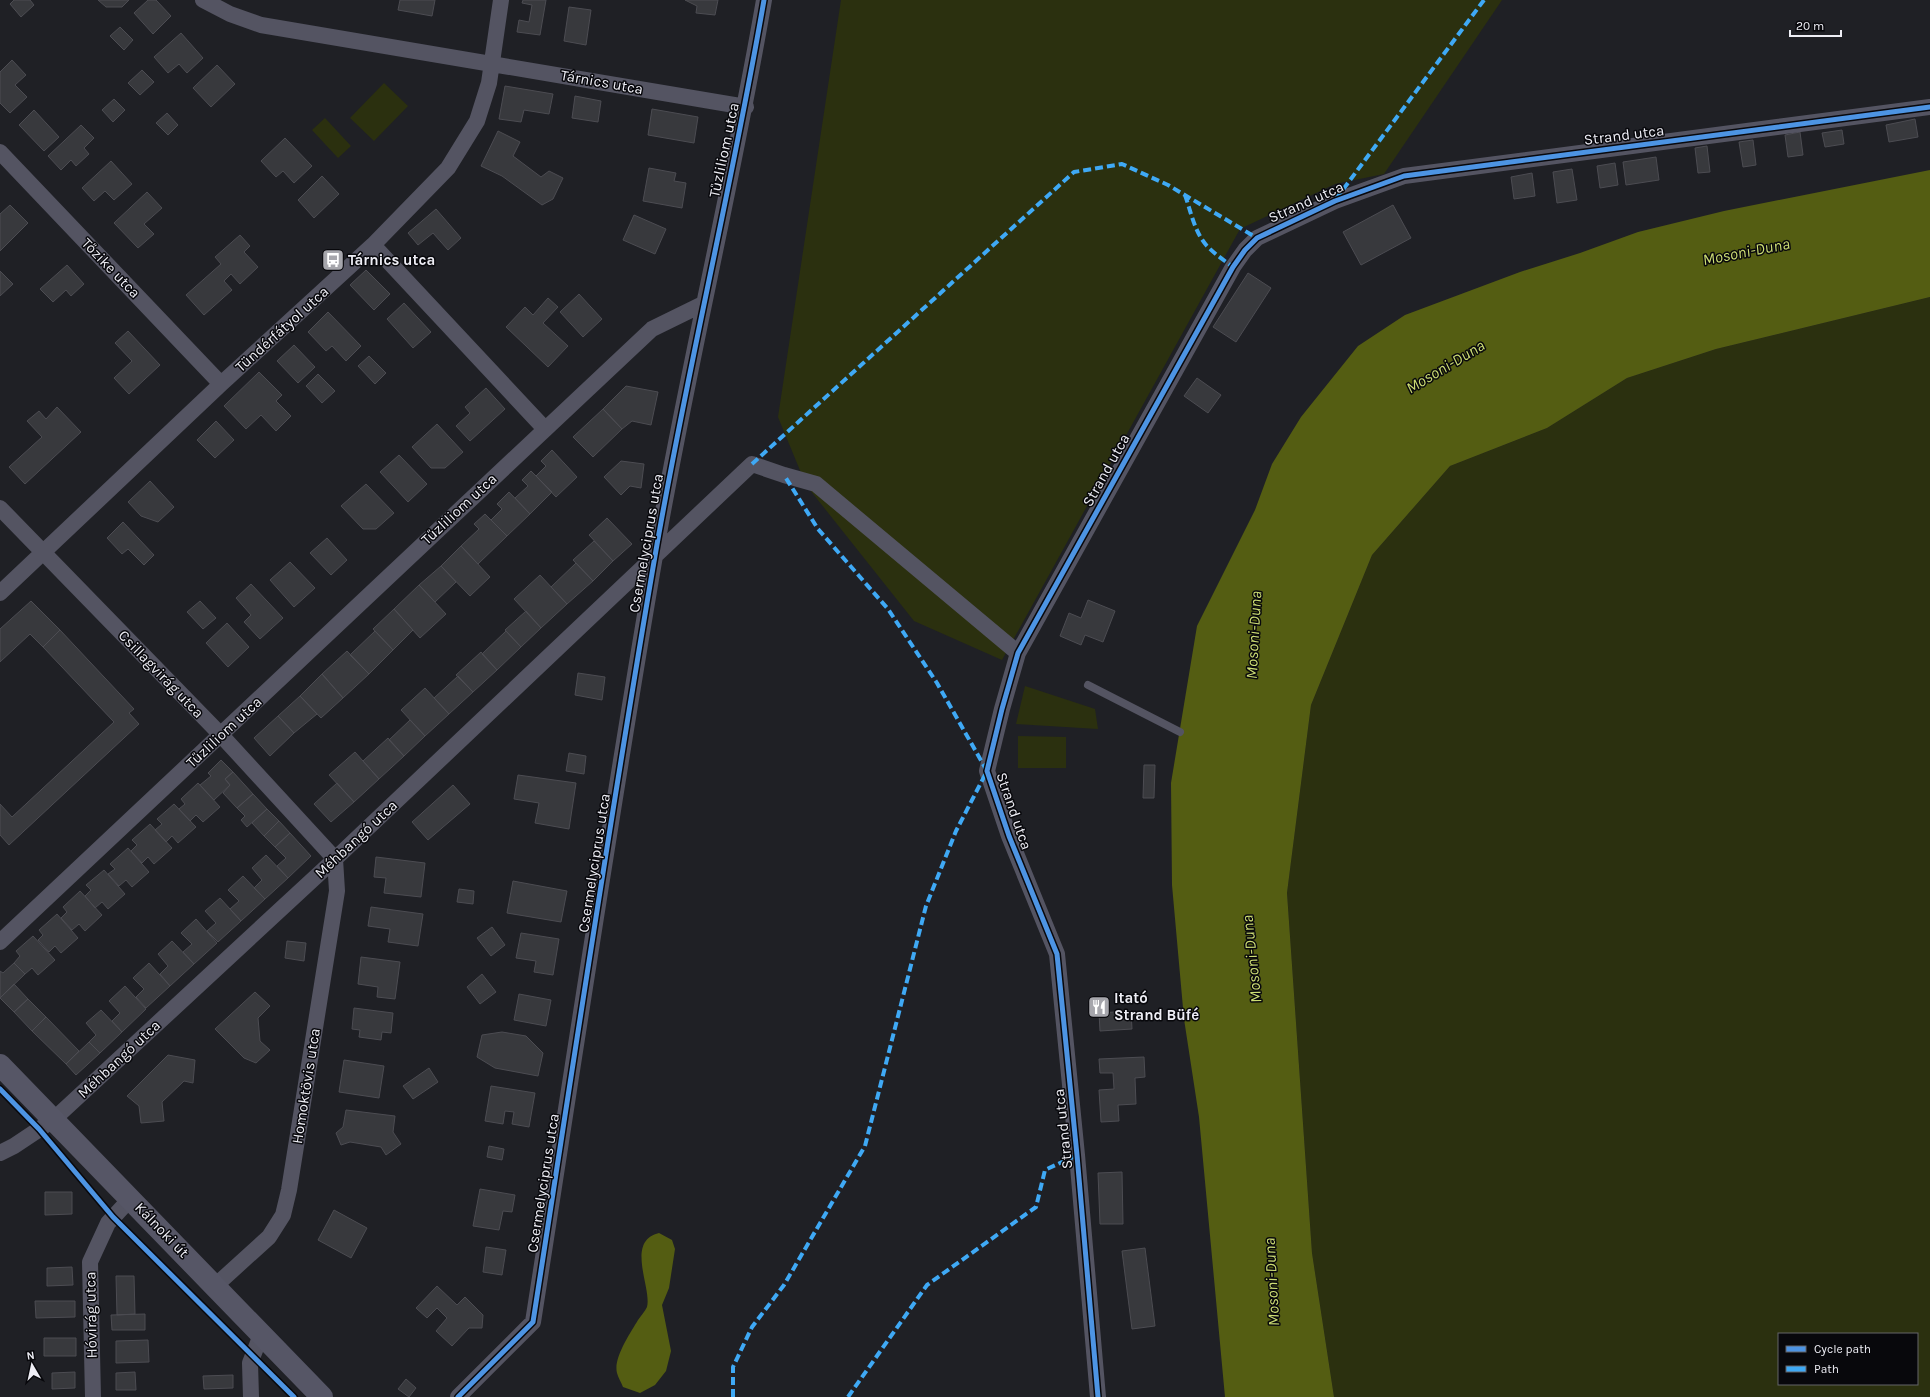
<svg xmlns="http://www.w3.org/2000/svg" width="1930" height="1397" font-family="Karla,sans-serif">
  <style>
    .green { fill: #2b300f; fill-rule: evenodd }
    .water { fill: #545d12 }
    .building { fill: #38393d; stroke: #4c4c52 }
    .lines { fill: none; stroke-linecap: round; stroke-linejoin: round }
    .lane { stroke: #545462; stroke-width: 8 }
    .street { stroke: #545462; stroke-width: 16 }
    .secondary { stroke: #565666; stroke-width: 22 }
    .quiet { stroke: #3fa9f5; stroke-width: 4; stroke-dasharray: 8 4; stroke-linecap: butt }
    .cycleway-casing { stroke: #08080c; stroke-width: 8 }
    .cycleway { stroke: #4d94e3; stroke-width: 5 }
    .labels { text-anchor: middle; stroke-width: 3; stroke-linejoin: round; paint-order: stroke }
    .street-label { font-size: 15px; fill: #eeeef5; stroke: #08080c }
    .poi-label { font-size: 15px; font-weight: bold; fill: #eeeef5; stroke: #08080c; text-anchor: start }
    .water-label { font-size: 16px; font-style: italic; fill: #cddd74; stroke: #08080c }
  </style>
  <rect width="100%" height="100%" fill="#1f2025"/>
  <!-- green -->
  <path class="green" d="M841,0H1502L1384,174L1335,184L1240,229L1002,660L914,621L806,485L778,417Z
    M384,83L408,106L374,141L350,118Z
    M325,118L351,146L338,158L312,130Z
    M1930,297V1397H1334L1312,1253L1287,893L1311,705L1372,555L1450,466L1547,428L1627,378L1716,349ZM1779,1334H1917V1384H1779Z
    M1025,686L1095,709L1098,729L1016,724Z
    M1018,736L1066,737V768H1018Z"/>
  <!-- water -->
  <path class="water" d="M1930,170V297L1716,349L1627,378L1547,428L1450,466L1372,555L1311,705L1287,893L1312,1253L1334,1397H1225L1199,1117L1184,1019L1172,885L1171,783L1197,626L1255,510L1272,464L1301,417L1358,346L1405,315L1520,272L1580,253L1638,232L1724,211Z
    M659,1233L672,1240L675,1249L669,1288L662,1305L671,1351L666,1371L655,1385L640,1393L623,1387C621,1382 618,1377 617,1373C613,1358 631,1332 638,1320C641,1316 645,1311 647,1307C652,1288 625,1241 659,1233Z"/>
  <!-- building -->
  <path class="building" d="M14,0H30L34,5L21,17L10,4Z
    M98,0H129L122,7H106Z
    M148,0H156L171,16L153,34L134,13Z
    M400,0H435L432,16L398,10Z
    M523,0H546L540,35L517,32L519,20L529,22L532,5L522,3Z
    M685,0H718L715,15L696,13L697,6Z
    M569,7L591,10L586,45L564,41Z
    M120,27L133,40L124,50L110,36Z
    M181,33L203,58L187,73L179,64L168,73L154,57Z
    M12,60L26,75L15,85L27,97L10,113L0,103V72Z
    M217,65L235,84L211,107L193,88Z
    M142,70L154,82L140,95L128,83Z
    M505,86L553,94L549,114L524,110L521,122L499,119Z
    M575,96L601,101L598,122L572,118Z
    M114,99L125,110L113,122L102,110Z
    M652,109L698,117L694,143L648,135Z
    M34,110L59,137L44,151L19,125Z
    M167,113L178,125L168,135L156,123Z
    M1915,119L1918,137L1889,142L1886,125Z
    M81,125L94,138L84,148L89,154L76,166L71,160L61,170L48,156Z
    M1842,130L1844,144L1825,147L1822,133Z
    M498,131L520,142L513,156L541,177L549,171L563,178L553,199L542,205L502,176L481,166Z
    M1800,132L1803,155L1788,157L1785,135Z
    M285,138L312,166L294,183L283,171L276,177L261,161Z
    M1753,140L1756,165L1743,167L1739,142Z
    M1707,146L1710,172L1698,173L1695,148Z
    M1656,157L1659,180L1626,185L1623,162Z
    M111,161L132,184L114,200L105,191L94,201L82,188Z
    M1615,163L1618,185L1600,188L1597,166Z
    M649,168L676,173L674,181L686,183L682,208L643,201Z
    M1572,169L1577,200L1557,203L1553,172Z
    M1532,173L1535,196L1514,199L1511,177Z
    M322,176L339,194L314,218L298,200Z
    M147,192L162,208L144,224L154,234L138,248L114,223Z
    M10,205L28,223L0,251V214Z
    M1393,205L1411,238L1361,265L1343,232Z
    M436,209L461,238L448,250L433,233L418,245L408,233Z
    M634,215L666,229L655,254L623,240Z
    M240,235L250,246L244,252L258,267L240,284L231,274L224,281L232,290L204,315L186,295L221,264L215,257Z
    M67,265L84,284L71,296L66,290L53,302L40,289Z
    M366,270L390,294L374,310L350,285Z
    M0,271L13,284L0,296Z
    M1248,273L1271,288L1236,342L1213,327Z
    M579,294L602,319L583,337L560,312Z
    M548,298L558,307L543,323L568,346L548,367L506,327L525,307L533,315Z
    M404,303L431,332L413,348L387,319Z
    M328,312L361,346L346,361L332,346L326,351L308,332Z
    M128,331L160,365L129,394L114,378L132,361L115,343Z
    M294,345L315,367L298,383L277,361Z
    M369,356L386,373L375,384L358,366Z
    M259,372L282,395L276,401L291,416L276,431L261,415L246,429L224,406Z
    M318,374L335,391L322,403L306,386Z
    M1197,378L1221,395L1208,413L1184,396Z
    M626,386L658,392L651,425L632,421L622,429L603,409Z
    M486,388L505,409L470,441L456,426L470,413L465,407Z
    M57,407L81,432L25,484L9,467L42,437L27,421L39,411L46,419Z
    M603,409L622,429L593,457L573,437Z
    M216,421L234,440L215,458L197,440Z
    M437,424L463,452L445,468H431L412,447Z
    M552,450L577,477L556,497L536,476L546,466L541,461Z
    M399,455L427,484L408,502L380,472Z
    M621,461L644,464L641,488L630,486L621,495L604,477Z
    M531,471L552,492L530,514L515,498L528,486L522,480Z
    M150,481L174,507L158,522L141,516L128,502Z
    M366,484L394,513L376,529H363L341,506Z
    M509,492L530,514L507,536L491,520L502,509L497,504Z
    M485,514L507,536L478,564L461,546L479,529L474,524Z
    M607,518L632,544L613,561L589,535Z
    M123,522L154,555L144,565L128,549L122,554L107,538Z
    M327,538L347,560L331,575L310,553Z
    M594,541L613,561L593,581L573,560Z
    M461,546L490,577L470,596L441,566Z
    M290,562L315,588L294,607L270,580Z
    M576,563L593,581L567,604L551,587Z
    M441,566L456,582L435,602L419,585Z
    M540,575L567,604L541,628L514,599Z
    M251,584L283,618L260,639L244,622L251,615L236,598Z
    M419,585L446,614L420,638L394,609Z
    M1088,600L1115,611L1103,642L1085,635L1081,645L1060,636L1069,613L1081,618Z
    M31,601L60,630L43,647L30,634L0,662V629Z
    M200,601L216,618L203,629L187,612Z
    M394,609L413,630L393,650L373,629Z
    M526,611L541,628L521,647L505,630Z
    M227,623L249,647L228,667L206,643Z
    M60,630L134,709L129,713L139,724L9,845L0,835V804L12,817L114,722L43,647Z
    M375,631L393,650L369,674L350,655Z
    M506,631L521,647L497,670L482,654Z
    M347,651L369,674L343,698L322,674Z
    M481,652L497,670L473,692L456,675Z
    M578,673L605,677L602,700L575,695Z
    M322,674L343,698L321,718L300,696Z
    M458,676L473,692L449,714L434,698Z
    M425,688L449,714L425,736L401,710Z
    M300,696L317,714L294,733L278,716Z
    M278,716L294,733L270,756L254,738Z
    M410,720L425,736L404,756L389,740Z
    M388,738L404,756L379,779L363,761Z
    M355,752L379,779L354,802L329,775Z
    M569,753L586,756L584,774L566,771Z
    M221,760L233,772L225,779L230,785L214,800L200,785L211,776L208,773Z
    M1144,765H1155L1154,798H1143Z
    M233,772L253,794L237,808L223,793L230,785L225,779Z
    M518,775L576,783L569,829L535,823L539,803L514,799Z
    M198,783L220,807L203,822L196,815L190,821L179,809L185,804L181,799Z
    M337,783L354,802L331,822L314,804Z
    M453,785L470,804L428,840L412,822Z
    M253,794L267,809L247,827L241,820L245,816L237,808Z
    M174,804L196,827L178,843L172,836L166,842L155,830L162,824L157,819Z
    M267,809L279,821L264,836L252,823Z
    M279,821L290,833L275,847L264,836Z
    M150,824L172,848L154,864L148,857L142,863L131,851L137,845L132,840Z
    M290,833L311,856L288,878L277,866L286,858L275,847Z
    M128,848L149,872L132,887L126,880L119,886L108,874L115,869L110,864Z
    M266,855L288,878L265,899L254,888L262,880L252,868Z
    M376,857L425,863L421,897L384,893L386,878L374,877Z
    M104,870L125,894L108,909L102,902L95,908L85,896L91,890L86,885Z
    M243,876L265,899L241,921L230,909L239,901L228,890Z
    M513,881L567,891L561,922L507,913Z
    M459,889L474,891L473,904L457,902Z
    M80,891L102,915L85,931L79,924L72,930L61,918L67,912L63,907Z
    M220,898L241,921L218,942L207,931L216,923L205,911Z
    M371,907L423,914L418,946L388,942L390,929L368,926Z
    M57,914L78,938L61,953L55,946L49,952L38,940L43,935L39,930Z
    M196,919L217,943L194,964L183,952L192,944L181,933Z
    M492,927L505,945L491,956L477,938Z
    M521,933L559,939L553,975L534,972L536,961L516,958Z
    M33,936L55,960L38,975L32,968L25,974L14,963L20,956L16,951Z
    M172,941L194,964L170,986L160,974L168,966L158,954Z
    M287,941L306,943L304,961L285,958Z
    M361,957L400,962L395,999L377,997L378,987L358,984Z
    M14,963L25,974L0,998V971L3,973Z
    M149,963L170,986L146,1008L136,997L144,989L133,978Z
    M482,974L496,992L480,1004L467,987Z
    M14,984L28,999L14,1012L0,998Z
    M125,986L146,1009L122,1032L112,1021L120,1013L109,1001Z
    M255,992L270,1006L258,1018L260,1041L270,1050L256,1063L244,1058L215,1029Z
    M519,994L551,1000L546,1026L514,1020Z
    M28,999L46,1017L32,1031L14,1012Z
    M354,1008L393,1013L391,1033L382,1032L381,1040L359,1037L360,1030L352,1029Z
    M101,1010L122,1032L100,1053L89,1042L96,1035L86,1023Z
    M1131,1011L1132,1029L1100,1031L1099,1013Z
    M46,1017L79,1051L66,1064L32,1031Z
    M502,1032L526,1036L543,1053L538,1076L495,1068L477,1057L482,1035Z
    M89,1042L100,1053L76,1075L66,1064Z
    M168,1055L195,1060L193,1083L184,1081L162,1102L164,1121L141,1123L139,1106L127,1096Z
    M1144,1057L1145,1077L1135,1078L1136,1104L1118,1105L1119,1121L1101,1122L1099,1090L1114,1089L1113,1073H1100L1099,1059Z
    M344,1060L384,1066L379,1098L339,1092Z
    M429,1068L438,1082L413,1099L403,1086Z
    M491,1086L535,1093L529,1127L512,1124L514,1112L505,1111L503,1124L485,1121Z
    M346,1110L395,1116L393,1132L401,1144L386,1155L381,1147L350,1142L341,1145L336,1133L343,1127Z
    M489,1146L504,1149L502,1160L487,1157Z
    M1122,1172L1123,1224H1100L1098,1173Z
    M480,1189L515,1195L512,1212L503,1211L499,1230L473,1226Z
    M45,1192H72V1214L45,1215Z
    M334,1210L367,1228L351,1258L318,1240Z
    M486,1247L506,1250L502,1275L483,1272Z
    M1145,1248L1155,1326L1132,1329L1122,1251Z
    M72,1267L73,1285L47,1286V1268Z
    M116,1276H134L135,1314L117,1315Z
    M437,1286L457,1305L465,1297L483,1315L482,1328H469L452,1346L436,1331L447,1318L437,1308L427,1318L416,1308Z
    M35,1301H75V1317L36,1318Z
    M145,1314V1330H112L111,1315Z
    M44,1338H76V1356H44Z
    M148,1340L149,1362L116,1363V1341Z
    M75,1372V1388L52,1389V1373Z
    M135,1372L136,1390H116V1373Z
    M233,1375V1388L204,1389L203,1376Z
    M406,1379L416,1388L409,1397L398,1389Z"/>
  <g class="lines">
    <!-- lane -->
    <path class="lane" d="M1088,685L1180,732"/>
    <!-- street -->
    <path class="street" d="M203,0L230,14L261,25L746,107
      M0,152L221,384
      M373,245L545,429
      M0,508L221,735L335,859L337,891L289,1190L283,1215L269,1237L215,1286
      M0,593L221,384L373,245L448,168L477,121L489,83L501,0
      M0,942L652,329L703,304
      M0,1153L14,1146L53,1120L335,859L752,464L784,475L816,484L1018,653
      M93,1397L90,1262L108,1223L131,1198
      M251,1397L250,1363L261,1335
      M458,1397L533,1322C573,1066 611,811 655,556C687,370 732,186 764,0
      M1098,1397L1077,1155L1057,954L1009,836L987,771L1002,709L1018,653L1233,267L1245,250L1257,238L1335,201L1404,176L1930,107"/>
    <!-- secondary -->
    <path class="secondary" d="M0,1065L322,1397"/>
    <!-- quiet -->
    <path class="quiet" d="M1185,195C1191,212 1195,234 1208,247C1216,255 1225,261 1233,267
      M1336,199L1484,0
      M752,464L1074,172L1122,164L1168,185L1257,238
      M733,1397V1367L752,1327L784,1285L865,1146L926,906L956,831L987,771L937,683L888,609L818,529L784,475
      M848,1397L927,1285L1036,1207L1045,1170L1077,1155"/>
    <!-- cycleway casing -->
    <g class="cycleway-casing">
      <path id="cycleway" d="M0,1089L39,1129L113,1217L294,1397
        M458,1397L533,1322C573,1066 611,811 655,556C687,370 732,186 764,0
        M1098,1397L1077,1155L1057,954L1009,836L987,771L1002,709L1018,653L1233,267L1245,250L1257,238L1335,201L1404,176L1930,107"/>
    </g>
    <!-- cycleway -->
    <use href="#cycleway" class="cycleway"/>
  </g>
  <!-- icons -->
  <defs>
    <g id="bus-square" transform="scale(1.15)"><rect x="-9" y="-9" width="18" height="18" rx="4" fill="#a6a6ac" stroke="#08080c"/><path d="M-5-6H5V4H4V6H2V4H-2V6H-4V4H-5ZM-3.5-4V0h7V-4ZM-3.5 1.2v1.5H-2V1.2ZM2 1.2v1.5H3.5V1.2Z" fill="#fff"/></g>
    <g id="restaurant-square" transform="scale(1.15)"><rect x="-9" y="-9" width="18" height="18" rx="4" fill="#a6a6ac" stroke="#08080c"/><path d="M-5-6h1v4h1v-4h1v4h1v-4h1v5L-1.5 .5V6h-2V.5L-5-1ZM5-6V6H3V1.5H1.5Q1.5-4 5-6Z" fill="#fff"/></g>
  </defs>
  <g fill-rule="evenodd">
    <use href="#bus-square" x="333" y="260"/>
    <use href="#restaurant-square" x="1099" y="1007"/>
  </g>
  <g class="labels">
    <!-- street labels -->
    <g class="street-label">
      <text transform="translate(602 82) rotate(10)" y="5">Tárnics utca</text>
      <text transform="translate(1624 135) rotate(-7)" y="5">Strand utca</text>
      <text transform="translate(724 150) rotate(-78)" y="5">Tűzliliom utca</text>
      <text transform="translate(1306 202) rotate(-24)" y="5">Strand utca</text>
      <text transform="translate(111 268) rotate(46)" y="5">Tőzike utca</text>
      <text transform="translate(282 329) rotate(-42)" y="5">Tündérfátyol utca</text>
      <text transform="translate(1106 470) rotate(-61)" y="5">Strand utca</text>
      <text transform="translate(459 509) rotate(-43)" y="5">Tűzliliom utca</text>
      <text transform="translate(646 543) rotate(-80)" y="5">Csermelyciprus utca</text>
      <text transform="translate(161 674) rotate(46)" y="5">Csillagvirág utca</text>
      <text transform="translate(224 732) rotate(-43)" y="5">Tűzliliom utca</text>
      <text transform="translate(1014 811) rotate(71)" y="5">Strand utca</text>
      <text transform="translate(356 839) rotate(-43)" y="5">Méhbangó utca</text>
      <text transform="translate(594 863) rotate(-81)" y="5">Csermelyciprus utca</text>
      <text transform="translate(119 1059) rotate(-43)" y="5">Méhbangó utca</text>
      <text transform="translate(306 1086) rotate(-81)" y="5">Homoktövis utca</text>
      <text transform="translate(1063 1129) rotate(-96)" y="5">Strand utca</text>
      <text transform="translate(543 1183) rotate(-81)" y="5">Csermelyciprus utca</text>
      <text transform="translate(162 1230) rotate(46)" y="5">Kálnoki út</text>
      <text transform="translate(91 1315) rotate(-91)" y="5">Hóvirág utca</text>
    </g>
    <!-- poi labels -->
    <g class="poi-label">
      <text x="348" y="265">Tárnics utca</text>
      <text x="1114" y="1003">Itató<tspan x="1114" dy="17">Strand Büfé</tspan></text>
    </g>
    <!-- water labels -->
    <g class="water-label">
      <text transform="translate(1746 251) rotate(-11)" y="6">Mosoni-Duna</text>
      <text transform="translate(1445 366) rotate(-31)" y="6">Mosoni-Duna</text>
      <text transform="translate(1253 635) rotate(-87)" y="6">Mosoni-Duna</text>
      <text transform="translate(1251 959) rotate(-96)" y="6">Mosoni-Duna</text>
      <text transform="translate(1271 1282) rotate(-93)" y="6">Mosoni-Duna</text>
    </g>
  </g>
  <!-- legend -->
  <rect x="1778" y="1333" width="140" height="52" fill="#08080c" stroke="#646469"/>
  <rect x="1786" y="1346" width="20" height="6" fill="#4d94e3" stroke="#646469"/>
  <text x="1814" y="1353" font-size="12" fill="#eeeef5">Cycle path</text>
  <rect x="1786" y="1366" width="20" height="6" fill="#3fa9f5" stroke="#646469"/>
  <text x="1814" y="1373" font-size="12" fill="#eeeef5">Path</text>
  <!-- north arrow -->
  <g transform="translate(32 1365) rotate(351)" stroke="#08080c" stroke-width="3" paint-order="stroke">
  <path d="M0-3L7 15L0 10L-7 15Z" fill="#eeeef5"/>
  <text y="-6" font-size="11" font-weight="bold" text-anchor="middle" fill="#eeeef5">N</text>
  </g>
  <!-- scale -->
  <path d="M1790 30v6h51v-6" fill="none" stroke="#eeeef5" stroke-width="2"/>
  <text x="1796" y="30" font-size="12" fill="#eeeef5" stroke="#08080c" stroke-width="3" paint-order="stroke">20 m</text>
</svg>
